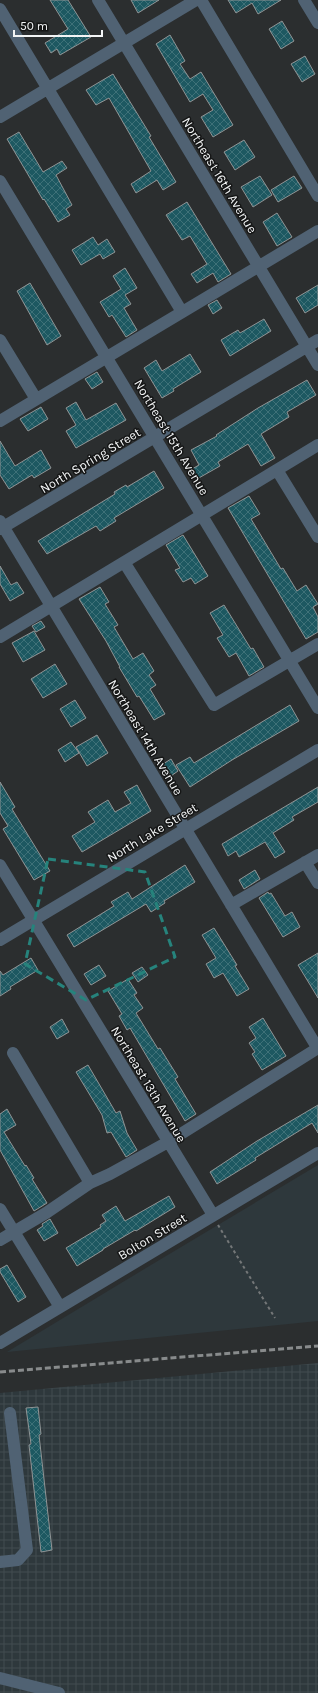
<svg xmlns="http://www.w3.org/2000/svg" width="318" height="1693" font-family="Karla,sans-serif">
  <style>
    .built { fill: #2e383c }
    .industrial { fill: url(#industrial-grid) }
    .building { fill: url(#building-cross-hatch); stroke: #909495 }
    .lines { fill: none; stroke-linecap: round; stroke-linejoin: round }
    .path { stroke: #747778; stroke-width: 2; stroke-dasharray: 3 3; stroke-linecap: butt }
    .minor { stroke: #506273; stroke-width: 12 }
    .rail { stroke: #888b8c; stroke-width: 3; stroke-dasharray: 6 3; stroke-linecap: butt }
    .marked { fill: none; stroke: #26837c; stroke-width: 3; stroke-dasharray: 8 5; stroke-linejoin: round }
    .labels { text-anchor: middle; stroke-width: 3; stroke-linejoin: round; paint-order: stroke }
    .street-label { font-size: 13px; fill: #f3f5f6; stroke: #151616 }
  </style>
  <defs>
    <pattern id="industrial-grid" width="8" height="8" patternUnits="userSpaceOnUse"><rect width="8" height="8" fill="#2e383c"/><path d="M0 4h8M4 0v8" fill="none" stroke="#424c4f"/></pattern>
    <pattern id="building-cross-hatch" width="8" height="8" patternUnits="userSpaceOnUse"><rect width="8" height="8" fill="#1d5861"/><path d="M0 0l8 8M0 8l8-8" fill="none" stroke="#3e7178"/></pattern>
  </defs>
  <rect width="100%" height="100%" fill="#2b2e2f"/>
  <!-- built -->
  <path class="built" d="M318,1165V1321L7,1352L146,1268Z"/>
  <!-- industrial -->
  <path class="industrial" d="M318,1363V1693H0V1393Z"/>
  <!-- building -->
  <path class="building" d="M50,0H68L91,37L60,55L57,49L51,53L45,43L68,29Z
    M131,0H159L138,13Z
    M228,0H281L258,14L252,3L236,13Z
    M282,21L294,41L281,49L269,29Z
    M170,35L185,61L180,64L190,79L201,72L233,125L213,137L201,117L213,110L203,94L190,102L156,44Z
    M305,56L315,74L302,82L291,64Z
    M113,74L151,136L149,137L176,182L163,190L157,180L136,193L131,184L151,171L109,98L96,105L86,90Z
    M19,132L43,172L62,161L67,168L56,175L72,205L66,209L70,215L58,222L44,199L43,200L7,139Z
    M244,140L255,157L235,170L224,152Z
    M260,176L272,195L253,207L241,187Z
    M294,176L302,188L278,202L271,190Z
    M187,202L231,274L218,282L213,273L197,283L191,274L207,264L190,236L182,240L166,215Z
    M277,213L292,237L277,246L263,222Z
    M93,237L98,245L107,239L115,252L103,259L100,254L81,265L72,250Z
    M125,268L137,288L125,295L131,304L124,308L137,330L126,337L112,315L109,317L100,302L121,289L113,276Z
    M30,283L61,336L47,345L17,291Z
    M318,285V305L305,313L296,298Z
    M217,300L222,308L213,314L208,305Z
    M264,319L271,331L230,356L221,340L238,330L240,333Z
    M190,354L201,372L173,389L174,391L162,398L144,368L156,360L162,371Z
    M97,372L103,382L92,389L85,379Z
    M307,380L316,395L287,412L289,417L261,434L275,458L261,466L248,444L218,462L220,466L197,479L192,469L199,465L191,450L217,436L216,435L258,408Z
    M76,402L86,420L116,403L126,420L76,448L66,431L76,425L66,408Z
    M41,407L48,419L28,431L20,419Z
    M0,441L15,466L41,450L51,468L34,478L32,475L9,489L0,475Z
    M154,471L164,488L114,518L116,521L100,531L96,526L47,554L38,541L115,494L114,492L126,485L127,487Z
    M249,496L260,514L251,519L281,569L283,568L297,591L306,585L318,604L313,607L318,617V632L306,639L228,508Z
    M183,535L208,576L195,584L191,578L183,582L175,570L180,568L166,545Z
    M0,566L11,585L17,582L24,593L10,601L0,584Z
    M100,587L109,602L105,604L118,625L114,627L133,659L143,653L154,671L149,675L156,685L150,689L165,714L154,720L139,696L137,697L119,667H120L106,641L79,599Z
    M224,605L251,649L253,648L264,667L249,676L236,653L229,657L217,638L223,635L210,613Z
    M41,621L45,627L36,632L32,626Z
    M34,631L45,650L23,662L12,643Z
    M55,664L67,684L43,698L31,679Z
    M75,700L86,718L71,727L60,709Z
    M290,705L299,721L232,760L190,787L176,765L190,757L194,763Z
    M97,735L108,753L87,766L76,747Z
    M71,742L79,753L65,762L58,750Z
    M171,759L178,771L171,776L163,764Z
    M0,782L15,807L12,809L50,871L34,880L3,829L8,826L0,813Z
    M137,785L151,811L82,852L72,836L95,822L88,812L108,800L115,812L131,803L124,792Z
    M318,787V802L292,817L294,820L273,833L285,852L275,858L265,842L239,857L236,851L228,856L222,844Z
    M185,865L195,882L164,901L165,903L151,912L146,904L74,947L67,935L114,906L111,902L128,892L132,899Z
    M255,870L260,879L244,889L239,880Z
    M268,892L269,894L271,893L285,916L292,912L300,927L283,937L259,898Z
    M214,928L237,965L235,966L249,989L237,996L223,973L214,978L206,964L216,958L202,935Z
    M318,953V998L298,965Z
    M31,958L38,970L10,987L11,989L0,996V971L3,975Z
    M99,965L106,976L91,985L84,974Z
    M142,967L148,975L138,982L132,973Z
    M128,979L137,993L134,995L143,1008L136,1013L158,1049L160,1048L178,1077L175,1079L196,1114L185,1121L130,1028L127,1030L119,1016L122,1014L108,991Z
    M263,1018L286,1056L262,1070L252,1054L255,1052L249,1043L256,1038L249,1027Z
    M62,1019L69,1032L57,1039L50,1027Z
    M88,1065L116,1113L120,1111L127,1133L137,1150L126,1157L111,1132L107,1133L102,1115L76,1072Z
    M318,1105V1133L312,1123L255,1158L256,1160L217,1184L210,1172L257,1141Z
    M7,1109L16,1125L4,1132L25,1166L26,1165L34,1178L32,1179L47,1203L34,1211L0,1150V1114Z
    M169,1196L175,1207L136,1231L135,1230L103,1249V1250L77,1266L66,1248L101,1227L100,1225L106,1221L102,1215L116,1206L125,1221Z
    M50,1219L58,1233L44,1241L37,1230L43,1226L42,1224Z
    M7,1265L26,1297L18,1302L0,1272V1269Z
    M38,1407L41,1434L39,1435L52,1550L41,1552L29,1445L31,1444L26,1408Z"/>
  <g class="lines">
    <!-- path -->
    <path class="path" d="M218,1225L275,1318"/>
    <!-- minor -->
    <path class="minor" d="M98,0L318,365
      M201,0L318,196
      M304,0L318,23
      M0,9L182,312
      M0,117L196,0
      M0,181L318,708
      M0,340L36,399
      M0,421L318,231
      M277,470L318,537
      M0,521L318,1049
      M0,529L318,340
      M124,562L214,705L318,644
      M0,637L318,445
      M305,862L318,883
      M0,865L213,1215
      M231,905L318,855
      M0,940L318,750
      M13,1053L90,1183
      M0,1209L60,1307
      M0,1240L46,1213L90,1183L110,1174L168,1142L318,1048
      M0,1343L318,1153
      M0,1562L18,1560L27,1550L10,1413
      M0,1678L59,1693"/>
    <!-- rail -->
    <path class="rail" d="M0,1372L318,1346"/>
  </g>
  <!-- marked area -->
  <path class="marked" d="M48,859L145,872L175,957L86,1000L25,964Z"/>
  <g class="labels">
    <!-- street labels -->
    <g class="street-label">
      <text transform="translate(220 175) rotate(59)" y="5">Northeast 16th Avenue</text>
      <text transform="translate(172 437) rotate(59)" y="5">Northeast 15th Avenue</text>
      <text transform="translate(90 460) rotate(-31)" y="5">North Spring Street</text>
      <text transform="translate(146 737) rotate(59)" y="5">Northeast 14th Avenue</text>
      <text transform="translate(152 832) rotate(-31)" y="5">North Lake Street</text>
      <text transform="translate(149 1084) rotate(59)" y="5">Northeast 13th Avenue</text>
      <text transform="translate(152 1236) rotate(-31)" y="5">Bolton Street</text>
    </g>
  </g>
  <!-- scale -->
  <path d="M14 30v6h88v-6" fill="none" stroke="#f3f5f6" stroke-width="2"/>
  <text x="20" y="30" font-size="12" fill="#f3f5f6" stroke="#151616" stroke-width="3" paint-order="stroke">50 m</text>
</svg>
